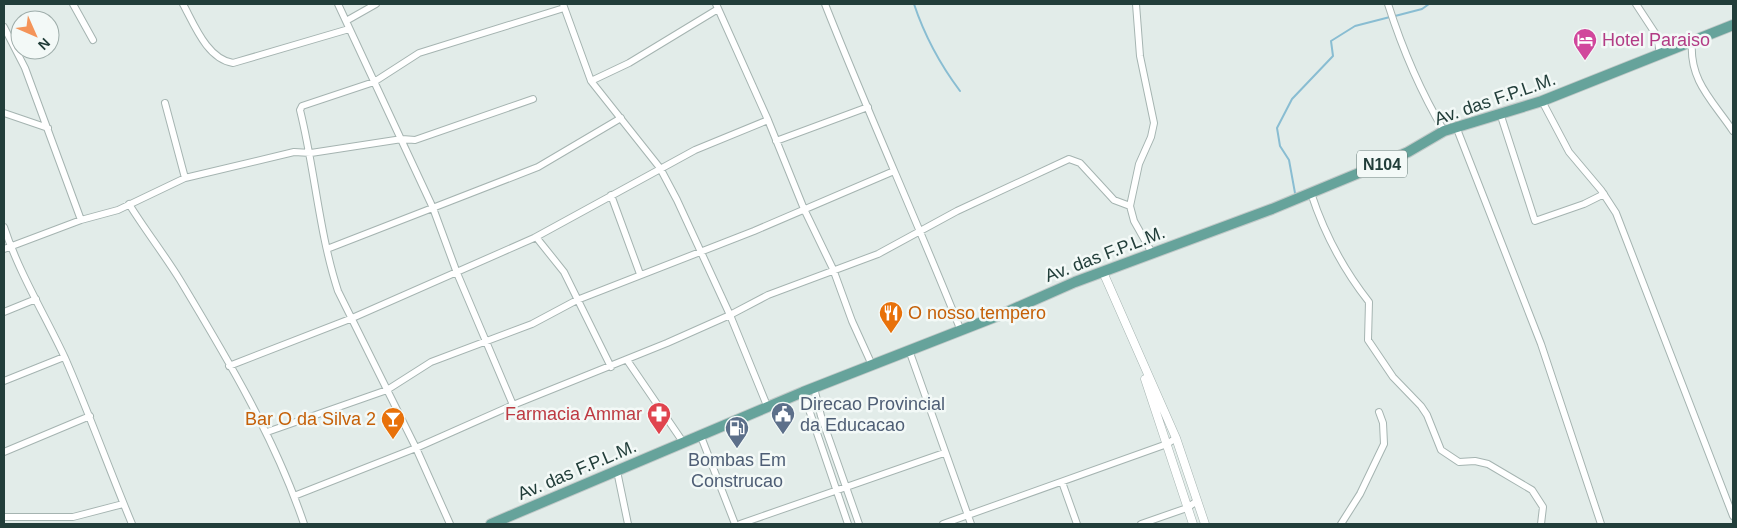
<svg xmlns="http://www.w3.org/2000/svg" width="1737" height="528" font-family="Arial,sans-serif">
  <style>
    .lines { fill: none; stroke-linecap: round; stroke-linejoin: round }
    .stream { stroke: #89bdd2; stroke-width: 2 }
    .minor-casing { stroke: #a5b4b1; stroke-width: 8 }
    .tertiary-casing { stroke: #a5b4b1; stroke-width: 9 }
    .primary-casing { stroke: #c1c9c8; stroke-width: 12 }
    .minor { stroke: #fff; stroke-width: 6 }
    .tertiary { stroke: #fff; stroke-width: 8 }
    .primary { stroke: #66a39b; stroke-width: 10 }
    .labels { text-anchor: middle; stroke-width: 5; stroke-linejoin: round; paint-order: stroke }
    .shield { fill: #f3f9f7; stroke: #617673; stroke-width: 1 }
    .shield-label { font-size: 16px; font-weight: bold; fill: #223e3a }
    .hotel-label { font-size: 18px; fill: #b23c85; stroke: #f3f9f7; text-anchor: start }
    .street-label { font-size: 18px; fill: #223e3a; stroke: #f3f9f7 }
    .food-label { font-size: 18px; fill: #c56008; stroke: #f3f9f7; text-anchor: start }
    .service-label { font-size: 18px; fill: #4e5e75; stroke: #f3f9f7; text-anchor: start }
    .health-label { font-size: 18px; fill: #be3a42; stroke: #f3f9f7; text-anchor: end }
  </style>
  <rect width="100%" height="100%" fill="#e2ece9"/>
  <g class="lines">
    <!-- stream -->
    <path class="stream" d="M914,4C925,37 939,63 960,91
      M1395,16L1422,9L1429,4
      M1295,193L1289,160L1280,146L1277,128L1292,99L1333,56L1331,41L1355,26L1390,17"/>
    <!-- minor casing -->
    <g class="minor-casing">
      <path id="minor" d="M73,4L93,40
        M183,4C194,24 207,59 233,63L349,29
        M338,4L433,208L457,273L513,405
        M563,4L591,81L660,168L677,200L730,315L768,408
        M716,4L768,120L804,209L833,269L852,321L872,365
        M825,4C868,113 917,221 961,331
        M1136,4L1140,56L1154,123L1151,137L1139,164L1130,206L1134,221L1152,253
        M1388,4C1403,51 1419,89 1444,131
        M1636,4L1657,36L1660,54
        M346,21L376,4
        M4,27L25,68L81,220
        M1692,42C1689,81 1713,101 1733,131
        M591,81L629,63L718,9
        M1542,101L1569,152L1601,190L1616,213L1733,516
        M165,103L185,178
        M4,113L48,128
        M1500,113L1535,221L1584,204L1604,194
        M1457,129L1541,344L1601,524
        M776,141L868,107
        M1311,193C1324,233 1343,269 1369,302L1368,340L1393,377L1421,406L1427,415L1441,450L1459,462L1475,461L1488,464L1532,490L1543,507L1541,524
        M611,195L640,274
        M129,204C145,230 164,254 180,280C227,358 275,438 304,524
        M4,227C19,273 45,315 65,358C89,413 109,469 132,524
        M536,237L564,272L611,367
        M4,249L81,220L118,210L185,178L294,152L311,153L402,139L415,140L533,99
        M327,249L538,167L621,118
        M4,312L36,299
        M909,350L971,524
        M627,360L683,442
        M229,366L350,319L534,238L695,150L768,120
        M4,381L64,357
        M814,388L821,416L859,524
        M803,392L848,524
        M267,432L387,390L431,362L532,324L577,300L754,231L894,171
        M700,434L735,524
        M4,452L90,416
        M617,471L628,524
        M1062,482L1077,524
        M294,496L416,448L513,405L667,343L730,315L768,295L878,254L957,211L1069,159L1080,163L1114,200L1130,206
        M4,517H73L123,504
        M450,524L416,448L338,291C319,233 315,170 300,110L302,106L374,82L419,53L564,8
        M740,524L944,453
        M943,524L1167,444L1176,438
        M1141,524L1187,508L1197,501
        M1341,524L1360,494L1384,444L1383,423L1379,412"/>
    </g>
    <!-- tertiary casing -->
    <g class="tertiary-casing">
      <path id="tertiary" d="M1103,272L1176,438L1205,524
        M1145,379L1193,524"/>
    </g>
    <!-- primary casing -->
    <g class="primary-casing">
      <path id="primary" d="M491,524L803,392L1000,315L1075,282L1272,209L1371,168L1408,152L1444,131L1542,101L1733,25"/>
    </g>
    <!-- minor -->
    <use href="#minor" class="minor"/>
    <!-- tertiary -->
    <use href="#tertiary" class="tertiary"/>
    <!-- primary -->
    <use href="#primary" class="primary"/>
  </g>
  <!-- icons -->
  <defs>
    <g id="hotel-pin" transform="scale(1.25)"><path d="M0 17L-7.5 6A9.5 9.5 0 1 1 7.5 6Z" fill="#d1479c" stroke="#f3f9f7"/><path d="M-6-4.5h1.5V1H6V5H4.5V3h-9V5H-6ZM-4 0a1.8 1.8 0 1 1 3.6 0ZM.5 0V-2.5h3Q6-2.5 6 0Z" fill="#fff"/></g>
    <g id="restaurant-pin" transform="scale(1.25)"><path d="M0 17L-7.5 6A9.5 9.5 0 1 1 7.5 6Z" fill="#e8710a" stroke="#f3f9f7"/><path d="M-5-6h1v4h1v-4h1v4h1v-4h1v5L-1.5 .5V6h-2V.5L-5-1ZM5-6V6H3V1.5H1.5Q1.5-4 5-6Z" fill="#fff"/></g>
    <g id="pharmacy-pin" transform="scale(1.25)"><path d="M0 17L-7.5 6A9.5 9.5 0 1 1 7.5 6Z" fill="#e0444e" stroke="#f3f9f7"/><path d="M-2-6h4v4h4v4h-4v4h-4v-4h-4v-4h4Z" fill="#fff"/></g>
    <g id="civic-pin" transform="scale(1.25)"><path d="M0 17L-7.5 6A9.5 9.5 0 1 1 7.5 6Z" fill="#5c6f8a" stroke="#f3f9f7"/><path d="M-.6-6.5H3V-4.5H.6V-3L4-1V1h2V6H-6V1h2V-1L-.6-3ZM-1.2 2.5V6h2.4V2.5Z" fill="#fff"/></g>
    <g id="bar-pin" transform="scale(1.25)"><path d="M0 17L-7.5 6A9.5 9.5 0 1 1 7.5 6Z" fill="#e8710a" stroke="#f3f9f7"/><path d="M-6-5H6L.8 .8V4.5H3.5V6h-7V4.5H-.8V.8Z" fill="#fff"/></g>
    <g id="fuel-pin" transform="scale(1.25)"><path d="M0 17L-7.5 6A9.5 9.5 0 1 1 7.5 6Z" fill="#5c6f8a" stroke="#f3f9f7"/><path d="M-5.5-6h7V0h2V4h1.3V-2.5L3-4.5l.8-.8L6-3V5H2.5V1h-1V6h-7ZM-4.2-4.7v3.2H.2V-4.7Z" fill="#fff"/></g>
  </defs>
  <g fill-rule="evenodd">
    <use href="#hotel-pin" x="1585" y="40"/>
    <use href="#restaurant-pin" x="891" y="313"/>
    <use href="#pharmacy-pin" x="659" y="414"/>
    <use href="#civic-pin" x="783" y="414"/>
    <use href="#bar-pin" x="393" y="419"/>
    <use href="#fuel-pin" x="737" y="428"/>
  </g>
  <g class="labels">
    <!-- shield labels -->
    <rect class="shield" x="1357" y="150.5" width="50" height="27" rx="4"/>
    <g class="shield-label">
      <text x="1382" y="170">N104</text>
    </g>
    <!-- hotel labels -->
    <g class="hotel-label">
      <text x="1602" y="46">Hotel Paraiso</text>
    </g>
    <!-- street labels -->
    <g class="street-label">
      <text transform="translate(1495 99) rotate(-19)" y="6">Av. das F.P.L.M.</text>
      <text transform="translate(1105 254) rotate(-21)" y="6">Av. das F.P.L.M.</text>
      <text transform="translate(577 470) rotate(-23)" y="6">Av. das F.P.L.M.</text>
    </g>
    <!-- food labels -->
    <g class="food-label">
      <text x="908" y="319">O nosso tempero</text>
      <text x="376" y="425" text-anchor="end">Bar O da Silva 2</text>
    </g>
    <!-- service labels -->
    <g class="service-label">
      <text x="800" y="410">Direcao Provincial<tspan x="800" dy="21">da Educacao</tspan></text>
      <text x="737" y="466" text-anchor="middle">Bombas Em<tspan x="737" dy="21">Construcao</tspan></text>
    </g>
    <!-- health labels -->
    <g class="health-label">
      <text x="642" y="420">Farmacia Ammar</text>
    </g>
  </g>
  <!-- border -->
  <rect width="1737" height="528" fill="none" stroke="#223e3a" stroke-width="10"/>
  <!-- north arrow -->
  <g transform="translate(35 35) rotate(135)"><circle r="24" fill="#f3f9f7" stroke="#9faeab"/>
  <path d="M0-4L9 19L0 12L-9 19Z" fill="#f49459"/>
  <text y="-8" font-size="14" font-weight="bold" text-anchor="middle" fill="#223e3a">N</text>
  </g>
</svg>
